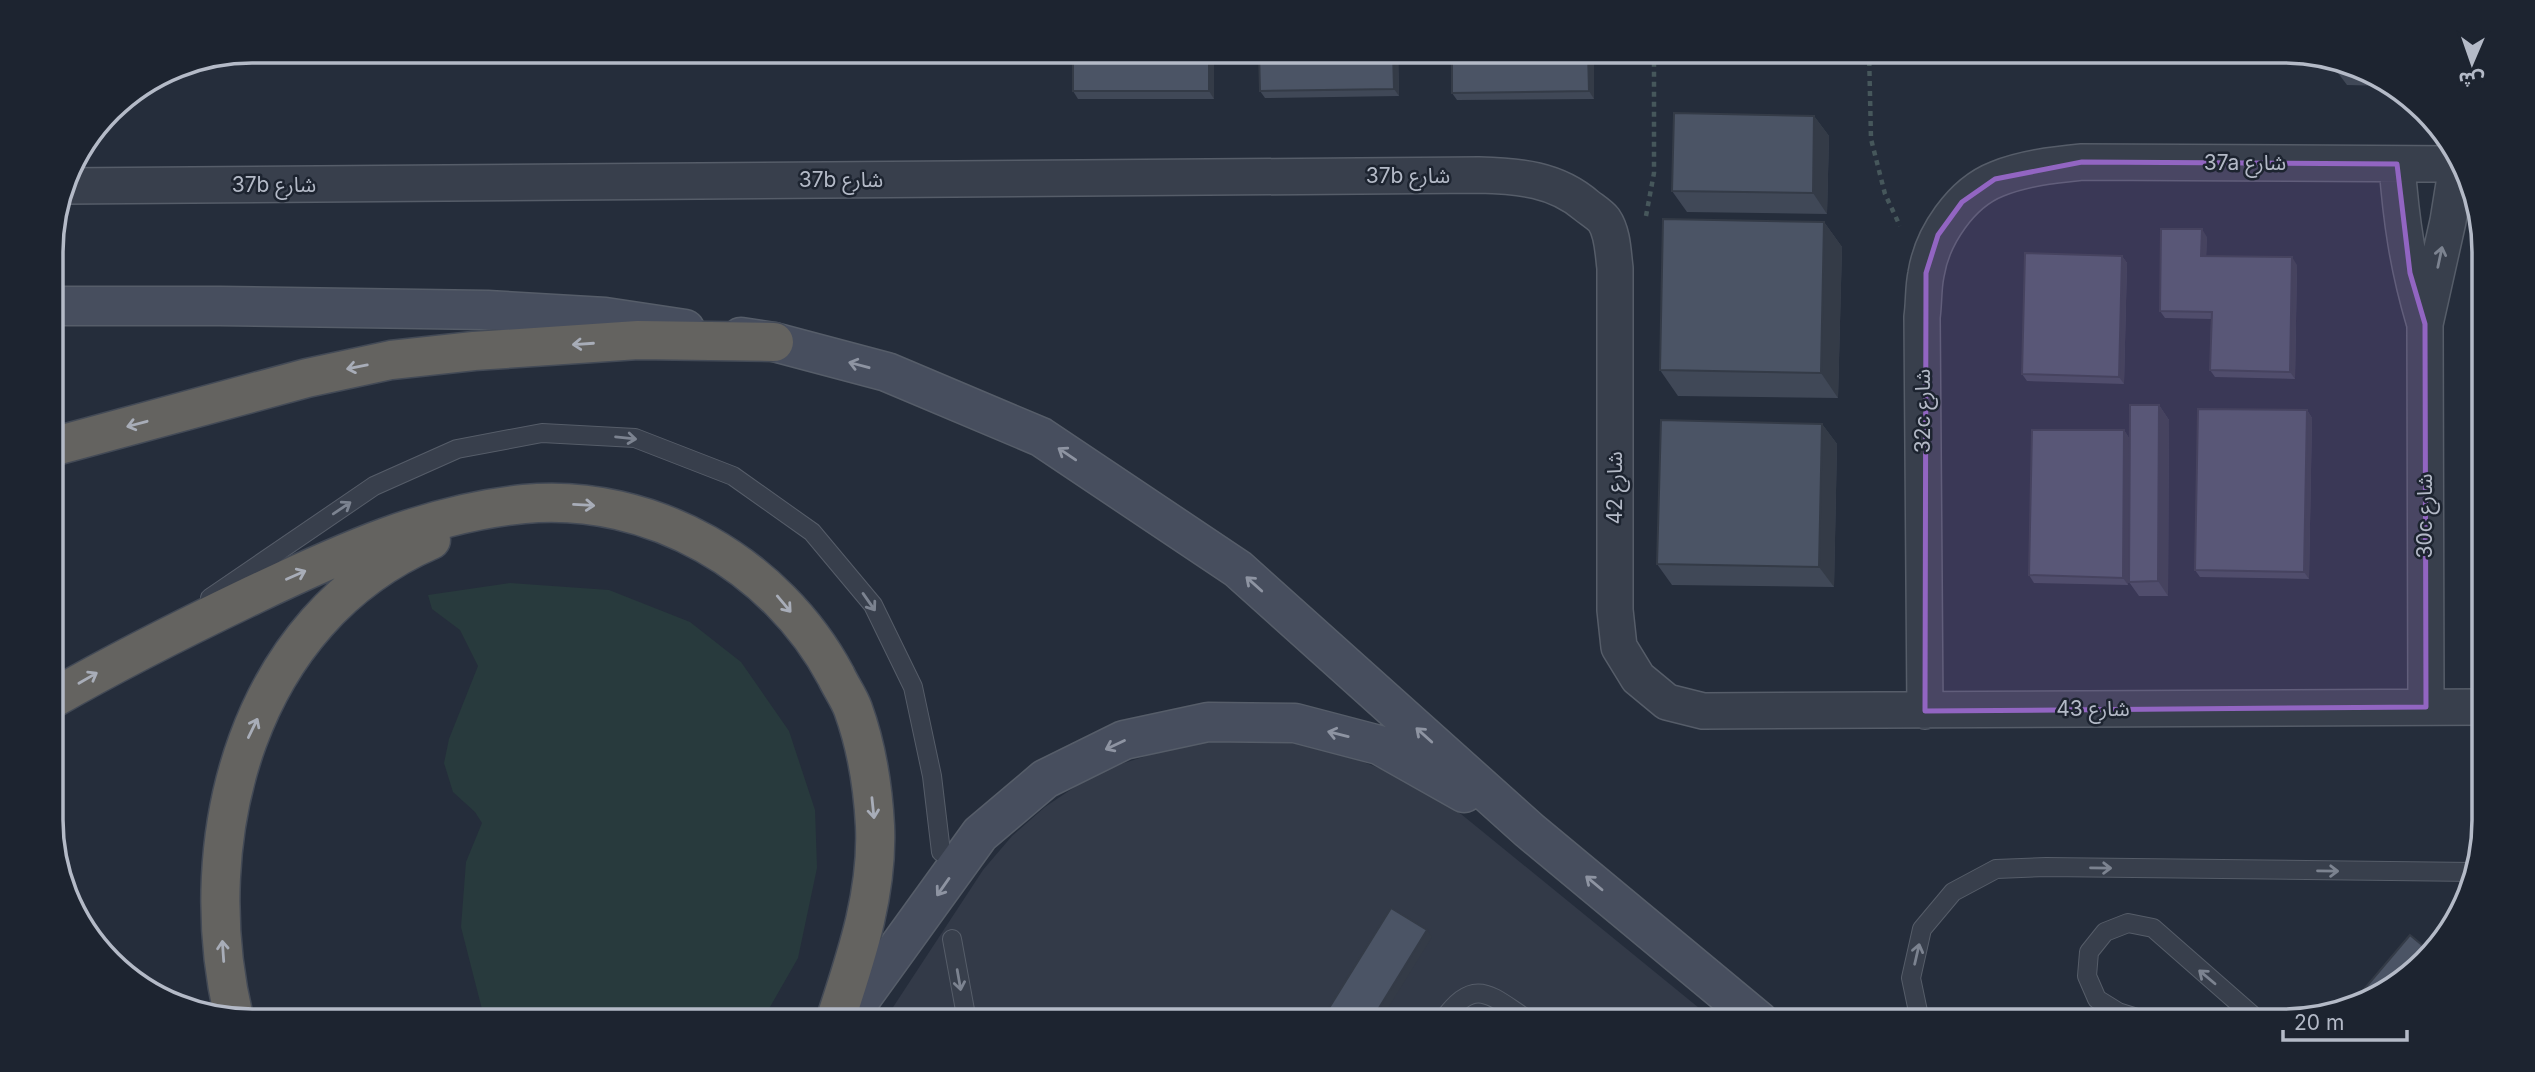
<svg xmlns="http://www.w3.org/2000/svg" width="2535" height="1072" font-family="Inter,'Noto Sans Arabic',sans-serif">
  <style>
    .airport { fill: #333a48 }
    .green { fill: #283a3d }
    .lines { fill: none; stroke-linecap: round; stroke-linejoin: round }
    .service-casing { stroke: #565d69; stroke-width: 20 }
    .minor-casing { stroke: #565d69; stroke-width: 38 }
    .secondary-casing { stroke: #565d69; stroke-width: 41 }
    .trunk-casing { stroke: #434a56; stroke-width: 41 }
    .path { stroke: #46575b; stroke-width: 4.5; stroke-dasharray: 5 5; stroke-linecap: butt }
    .service { stroke: #383f4c; stroke-width: 18 }
    .minor { stroke: #383f4c; stroke-width: 35 }
    .secondary { stroke: #474e5e; stroke-width: 38 }
    .trunk { stroke: #646360; stroke-width: 38 }
    .wall { fill: #404857 }
    .shaded-wall { fill: #343b47 }
    .building { fill: #4b5465; stroke: #343b47; stroke-width: 2 }
    .oneway { stroke: #7c8390 }
    .oneway2 { stroke: #a8adb8 }
    .oneway3 { stroke: #8e94a2 }
    .marked { fill: #9265c2; fill-opacity: 0.2; stroke: #9265c2; stroke-width: 5; stroke-linejoin: round }
    .labels { text-anchor: middle; stroke-width: 5; stroke-linejoin: round; paint-order: stroke }
    .street-label { font-size: 21px; fill: #b4bac7; stroke: #1d2430 }
    .rim { fill: none; stroke: #b4bac7; stroke-width: 3.5 }
  </style>
  <rect width="100%" height="100%" fill="#252d3b"/>
  <!-- airport -->
  <path class="airport" d="M1209,741H1291L1327,748L1397,775L1461,814L1715,1021H884L983,870L1012,836L1045,807L1082,782L1121,764L1165,750Z"/>
  <!-- green -->
  <path class="green" d="M510,583L609,590L690,622L741,662L789,731L815,810L817,868L798,958L762,1021H485L461,927L466,862L482,823L475,812L453,792L444,763L449,739L478,666L460,630L432,609L428,595Z"/>
  <g class="lines">
    <!-- service casing -->
    <g class="service-casing">
      <path id="service" d="M210,598L374,486L457,449L542,433L635,438L733,476L812,532L873,605L913,687L932,776L941,852
        M952,939L967,1021
        M1442,1021C1476,974 1490,996 1530,1021
        M1920,1021L1911,978L1922,929L1953,892L1996,869L2046,867L2474,872
        M2147,1021L2118,1012L2097,999L2087,976L2089,952L2105,932L2128,923L2153,928L2259,1021"/>
    </g>
    <!-- minor casing -->
    <g class="minor-casing">
      <path id="minor" d="M2397,164C2401,220 2408,267 2424,321
        M65,186L1479,175C1519,176 1556,179 1587,206C1592,210 1600,215 1604,220C1613,233 1613,253 1615,268V610L1619,647L1638,678L1667,702L1703,711L2484,707
        M2426,707L2425,324L2448,221L2457,165
        M1925,711L1922,317C1924,303 1923,288 1926,274C1932,236 1961,193 1997,179C2024,168 2053,165 2082,162L2457,164"/>
    </g>
    <!-- secondary casing -->
    <g class="secondary-casing">
      <path id="secondary" d="M51,306H220L487,310L605,317L685,329
        M741,337L774,342L887,372L1041,437L1238,569L1529,830L1759,1021
        M845,1021L980,834L1045,779L1124,740L1208,722L1295,723L1379,745L1464,793"/>
    </g>
    <!-- trunk casing -->
    <g class="trunk-casing">
      <path id="trunk" d="M52,447L307,378L391,360L474,351L638,340L774,342
        M52,699C118,661 184,628 253,595C339,554 428,513 524,504C651,492 777,565 836,676C841,687 849,698 853,709C866,745 873,787 875,826C878,894 856,957 835,1021
        M234,1018C191,837 248,619 431,540"/>
    </g>
    <!-- path -->
    <path class="path" d="M1869,51L1871,139L1885,194L1900,226
      M1646,216L1654,173V51"/>
    <!-- service -->
    <use href="#service" class="service"/>
    <!-- minor -->
    <use href="#minor" class="minor"/>
    <!-- secondary -->
    <use href="#secondary" class="secondary"/>
    <!-- trunk -->
    <use href="#trunk" class="trunk"/>
  </g>
  <!-- wall -->
  <path class="wall" d="M1214,51V99H1078L1073,91Z
    M1259,51H1398L1399,96L1265,98L1260,91Z
    M1452,51H1594V99L1457,100L1452,93Z
    M2332,61L2360,66L2386,86L2347,85L2332,65Z
    M1814,116L1829,136L1827,214L1687,212L1672,191Z
    M1824,222L1842,247L1838,398L1678,396L1660,370Z
    M2207,237L2206,256L2297,265L2295,379L2215,377L2210,370L2211,319L2165,318L2160,311Z
    M2483,252V376H2482L2477,368Z
    M2122,256L2127,263L2124,384L2027,381L2022,374Z
    M2159,405L2169,420L2168,596H2139L2129,582Z
    M2307,410L2312,418L2309,579L2200,577L2195,570Z
    M1822,424L1837,444L1834,587L1672,585L1657,564Z
    M2124,430L2129,438L2128,585L2034,583L2029,575Z"/>
  <!-- shaded-wall -->
  <path class="shaded-wall" d="M1209,51H1214V99L1209,91Z
    M1393,51H1398L1399,96L1394,89Z
    M1588,51H1594V99L1589,91Z
    M1814,116L1829,136L1827,214L1813,193Z
    M1824,222L1842,247L1838,398L1821,373Z
    M2202,229L2207,237L2206,263L2201,256Z
    M2122,256L2127,263L2124,384L2119,377Z
    M2292,257L2297,265L2295,379L2290,372Z
    M2159,405L2169,420L2168,596L2158,581Z
    M2307,410L2312,418L2309,579L2304,572Z
    M1822,424L1837,444L1834,587L1819,567Z
    M2124,430L2129,438L2128,585L2123,578Z
    M1427,930L1432,937L1380,1021H1371Z"/>
  <!-- building -->
  <path class="building" d="M1073,51H1209V91H1073Z
    M1259,51H1393L1394,89L1260,91Z
    M1452,51H1588L1589,91L1452,93Z
    M2332,61L2356,65H2332Z
    M1674,113L1814,116L1813,193L1672,191Z
    M1663,219L1824,222L1821,373L1660,370Z
    M2161,229H2202L2201,256L2292,257L2290,372L2210,370L2212,312L2160,311Z
    M2477,252H2483V368H2477Z
    M2025,253L2122,256L2119,377L2022,374Z
    M2130,405H2159L2158,581L2129,582Z
    M2198,409L2307,410L2304,572L2195,570Z
    M2482,410H2483V565H2479Z
    M1661,420L1822,424L1819,567L1657,564Z
    M2032,430H2124L2123,578L2029,575Z
    M2483,572L2484,616H2482Z
    M1391,908L1427,930L1371,1021H1321Z
    M2410,935L2428,950L2405,980L2362,996L2360,994Z"/>
  <!-- one-way arrows -->
  <defs><path id="oneway-shaft" d="M-6 0H5M1.5-3L5.5 0L1.5 3" fill="none" stroke-width="1.6" stroke-linecap="round" stroke-linejoin="round" transform="scale(1.75)"/></defs>
  <g class="oneway">
    <use href="#oneway-shaft" transform="translate(2440 257) rotate(-78)"/>
    <use href="#oneway-shaft" transform="translate(626 438) rotate(6)"/>
    <use href="#oneway-shaft" transform="translate(342 508) rotate(-34)"/>
    <use href="#oneway-shaft" transform="translate(869 602) rotate(55)"/>
    <use href="#oneway-shaft" transform="translate(2101 868) rotate(1)"/>
    <use href="#oneway-shaft" transform="translate(2328 871) rotate(1)"/>
    <use href="#oneway-shaft" transform="translate(1917 954) rotate(-77)"/>
    <use href="#oneway-shaft" transform="translate(2207 977) rotate(-140)"/>
    <use href="#oneway-shaft" transform="translate(959 980) rotate(80)"/>
  </g>
  <g class="oneway2">
    <use href="#oneway-shaft" transform="translate(583 344) rotate(176)"/>
    <use href="#oneway-shaft" transform="translate(357 367) rotate(169)"/>
    <use href="#oneway-shaft" transform="translate(137 424) rotate(165)"/>
    <use href="#oneway-shaft" transform="translate(584 505) rotate(3)"/>
    <use href="#oneway-shaft" transform="translate(296 575) rotate(-24)"/>
    <use href="#oneway-shaft" transform="translate(784 604) rotate(50)"/>
    <use href="#oneway-shaft" transform="translate(88 678) rotate(-30)"/>
    <use href="#oneway-shaft" transform="translate(253 728) rotate(-64)"/>
    <use href="#oneway-shaft" transform="translate(873 808) rotate(84)"/>
    <use href="#oneway-shaft" transform="translate(223 951) rotate(-94)"/>
  </g>
  <g class="oneway3">
    <use href="#oneway-shaft" transform="translate(859 365) rotate(-165)"/>
    <use href="#oneway-shaft" transform="translate(1067 454) rotate(-146)"/>
    <use href="#oneway-shaft" transform="translate(1254 584) rotate(-138)"/>
    <use href="#oneway-shaft" transform="translate(1338 734) rotate(-166)"/>
    <use href="#oneway-shaft" transform="translate(1424 735) rotate(-138)"/>
    <use href="#oneway-shaft" transform="translate(1115 745) rotate(155)"/>
    <use href="#oneway-shaft" transform="translate(1594 883) rotate(-140)"/>
    <use href="#oneway-shaft" transform="translate(943 887) rotate(125)"/>
  </g>
  <!-- marked area -->
  <path class="marked" d="M2082,162L2397,164L2410,273L2425,324L2426,707L1925,711L1926,273L1938,235L1962,202L1995,179Z"/>
  <g class="labels">
    <!-- street labels -->
    <g class="street-label">
      <text x="2245" y="170">37a شارع</text>
      <text x="1408" y="183">37b شارع</text>
      <text x="841" y="187">37b شارع</text>
      <text x="274" y="192">37b شارع</text>
      <text transform="translate(1923 411) rotate(-90)" y="7">32c شارع</text>
      <text transform="translate(1615 488) rotate(-90)" y="7">شارع 42</text>
      <text transform="translate(2425 516) rotate(-90)" y="7">30c شارع</text>
      <text x="2093" y="716">شارع 43</text>
    </g>
  </g>
  <!-- crop -->
  <path d="M0 0H2535V1072H0ZM252 63H2283A189 189 0 0 1 2472 252V820A189 189 0 0 1 2283 1009H252A189 189 0 0 1 63 820V252A189 189 0 0 1 252 63Z" fill="#1d2430" fill-rule="evenodd"/>
  <path class="rim" d="M252 63H2283A189 189 0 0 1 2472 252V820A189 189 0 0 1 2283 1009H252A189 189 0 0 1 63 820V252A189 189 0 0 1 252 63Z"/>
  <!-- north arrow -->
  <g transform="translate(2472 63) rotate(182)" stroke="#1d2430" stroke-width="5" paint-order="stroke">
  <path d="M0-5L12 26L0 18L-12 26Z" fill="#b4bac7"/>
  <text y="-10" font-size="19" font-weight="bold" text-anchor="middle" fill="#b4bac7">ش</text>
  </g>
  <!-- scale -->
  <path d="M2283 1030v10h124v-10" fill="none" stroke="#b4bac7" stroke-width="3.5"/>
  <text x="2294" y="1030" font-size="21" fill="#b4bac7" stroke="#1d2430" stroke-width="5" paint-order="stroke">20 m</text>
</svg>
